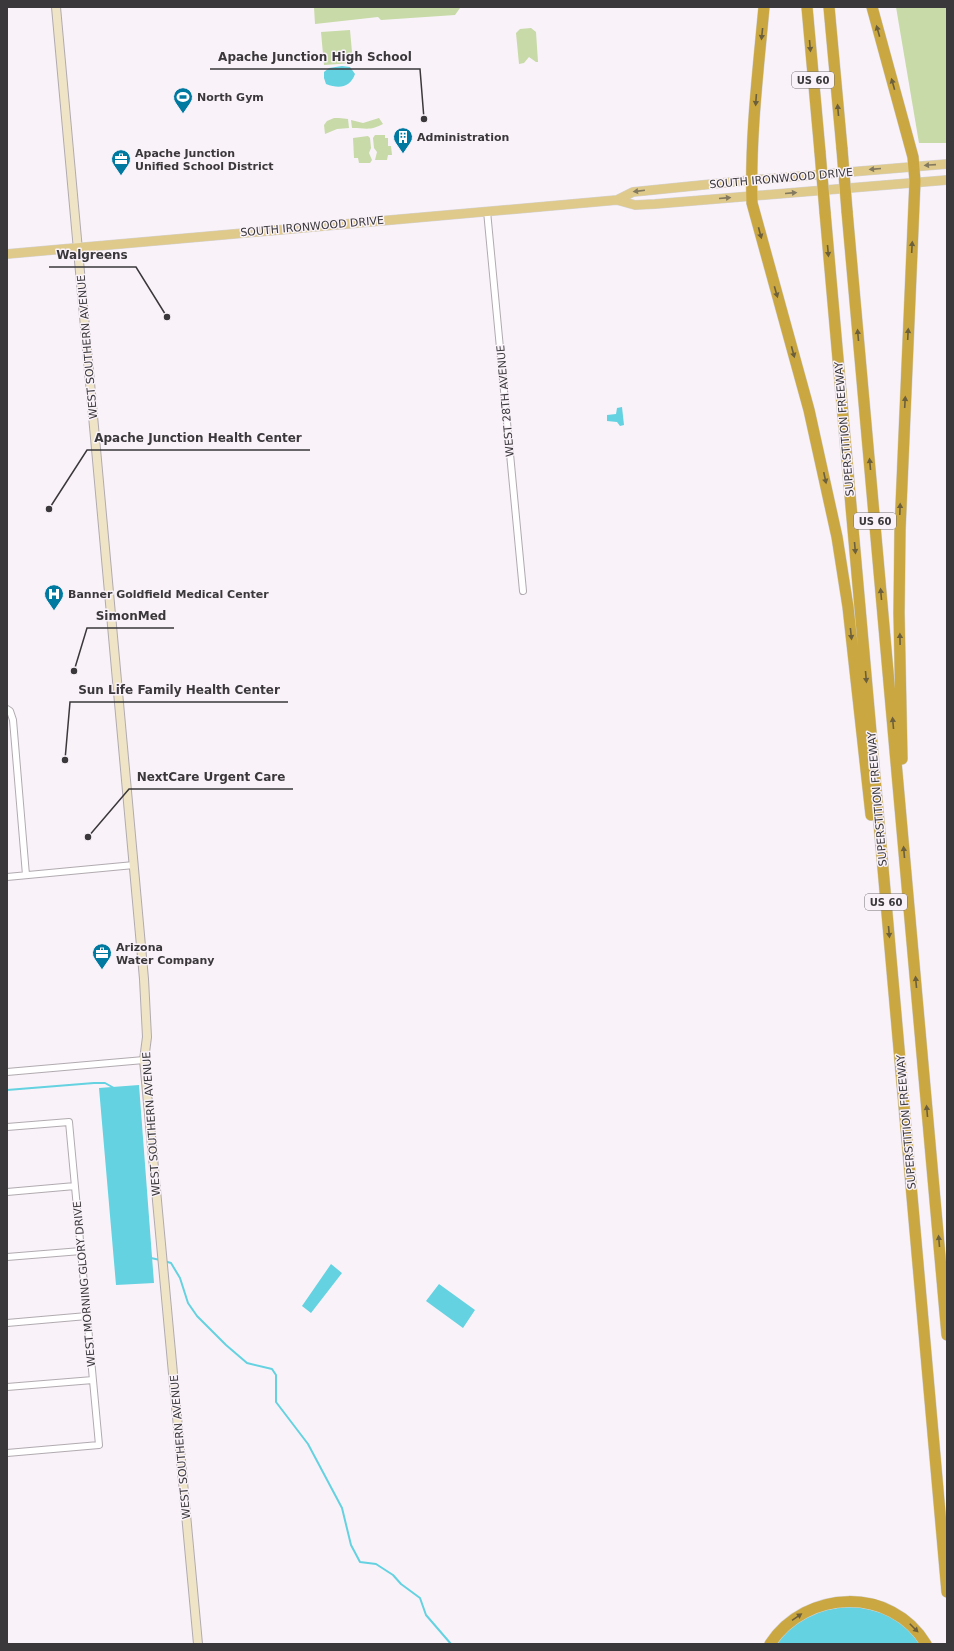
<svg xmlns="http://www.w3.org/2000/svg" width="954" height="1651" font-family="'DejaVu Sans',sans-serif">
  <style>
    .green { fill: #c7daa7 }
    .water { fill: #64d2e0 }
    .lines { fill: none; stroke-linecap: round; stroke-linejoin: round }
    .stream { stroke: #64d2e0; stroke-width: 2 }
    .street-casing { stroke: #b1abb0; stroke-width: 8 }
    .secondary-casing { stroke: #b1abb0; stroke-width: 10 }
    .primary-casing { stroke: #d4d3d4; stroke-width: 10 }
    .highway-casing { stroke: #d4d3d4; stroke-width: 12 }
    .street { stroke: #fff; stroke-width: 6 }
    .secondary { stroke: #efe5c6; stroke-width: 8 }
    .primary { stroke: #dfca8c; stroke-width: 9 }
    .highway { stroke: #caa740; stroke-width: 11 }
    .highway-bridge-casing { stroke: #d4d3d4; stroke-width: 12; stroke-linecap: butt }
    .highway-bridge { stroke: #caa740; stroke-width: 11 }
    .oneway { fill: #6c5f3c }
    .oneway2 { fill: #847a5f }
    .labels { text-anchor: middle; stroke-width: 3; stroke-linejoin: round; paint-order: stroke }
    .shield { fill: #f9f2f9; stroke: #737073; stroke-width: 1 }
    .shield-label { font-size: 10px; font-weight: bold; fill: #3a383a }
    .poi-label { font-size: 11px; font-weight: bold; fill: #3a383a; stroke: #f9f2f9; text-anchor: start }
    .street-label { font-size: 11px; fill: #3a383a; stroke: #f9f2f9 }
    .leader { fill: none; stroke: #3a383a; stroke-width: 1.5 }
    .callout-dot { fill: #3a383a; stroke: #f9f2f9; stroke-width: 1.5 }
    .callout-label { font-size: 12px; text-anchor: middle; font-weight: bold; fill: #3a383a; stroke: #f9f2f9; stroke-width: 3; stroke-linejoin: round; paint-order: stroke }
  </style>
  <rect width="100%" height="100%" fill="#f9f2f9"/>
  <!-- green -->
  <path class="green" d="M314,7H460V8L455,15L381,20L378,17L315,24Z
    M896,7H947V143H919Z
    M531,28L536,32L538,62H536L529,57L524,63L519,64L516,33L520,29Z
    M350,30L353,63L324,65L321,32Z
    M334,118H339L348,119L349,128L337,129L325,134L324,125L327,121Z
    M379,118L383,124C370,131 366,128 352,128L351,120L363,123Z
    M375,135H385V138H388V146H391L392,155H388L387,160H375L377,152L374,148L373,138Z
    M368,136L370,138L371,148L369,153L372,160L370,163H359L358,158H354L353,138Z"/>
  <!-- water -->
  <path class="water" d="M342,66L350,67L355,74C350,88 339,89 326,84L324,78V72L329,68Z
    M622,407L624,425L620,426L617,422L607,421V415L616,414L617,408Z
    M139,1085L154,1283L116,1285L99,1088Z
    M331,1264L342,1273L311,1313L302,1306Z
    M439,1284L475,1310L463,1328L426,1301Z
    M848,1606C866,1608 889,1612 904,1625C910,1630 915,1638 920,1644H774L796,1623L816,1612Z"/>
  <g class="lines">
    <!-- stream -->
    <path class="stream" d="M7,1090L94,1083H105L114,1088
      M151,1258L160,1260
      M164,1261L171,1263L180,1278L188,1303L197,1316L226,1345L247,1363L272,1369L276,1375V1402L308,1444L342,1508L351,1545L360,1562L376,1564L393,1575L401,1584L420,1598L426,1615L451,1644"/>
    <!-- street casing -->
    <g class="street-casing">
      <path id="street" d="M487,211L523,591
        M7,709L10,711L13,720L26,875
        M7,877L134,865
        M7,1072L144,1060
        M7,1127L69,1122L99,1445L7,1453
        M7,1192L75,1186
        M7,1257L81,1251
        M7,1323L87,1316
        M7,1387L93,1380"/>
    </g>
    <!-- secondary casing -->
    <g class="secondary-casing">
      <path id="secondary" d="M56,7L144,979L147,1037L144,1060L198,1644"/>
    </g>
    <!-- primary casing -->
    <g class="primary-casing">
      <path id="primary" d="M617,200L633,192L752,180L947,164
        M7,254L617,200L635,205L655,204L947,180"/>
    </g>
    <!-- highway casing -->
    <g class="highway-casing">
      <path id="highway" d="M764,7C758,72 750,138 752,203L809,410L837,537L848,607L871,815
        M807,7L820,152
        M829,7L842,149
        M872,7L913,157L915,181L900,530L899,613L902,759
        M847,211L947,1335
        M825,212L947,1592
        M770,1644C806,1589 891,1586 926,1644"/>
    </g>
    <!-- street -->
    <use href="#street" class="street"/>
    <!-- secondary -->
    <use href="#secondary" class="secondary"/>
    <!-- primary -->
    <use href="#primary" class="primary"/>
    <!-- highway -->
    <use href="#highway" class="highway"/>
    <!-- highway-bridge casing -->
    <g class="highway-bridge-casing">
      <path id="highway-bridge" d="M842,149L847,211
        M820,152L825,212"/>
    </g>
    <!-- highway-bridge -->
    <use href="#highway-bridge" class="highway-bridge"/>
  </g>
  <!-- one-way arrows -->
  <defs><path id="oneway-solid" d="M-6-.8H1V-3.2L6.5 0L1 3.2V.8H-6Z"/></defs>
  <g class="oneway">
    <use href="#oneway-solid" transform="translate(878 31) rotate(-106)"/>
    <use href="#oneway-solid" transform="translate(762 34) rotate(96)"/>
    <use href="#oneway-solid" transform="translate(810 46) rotate(85)"/>
    <use href="#oneway-solid" transform="translate(893 84) rotate(-106)"/>
    <use href="#oneway-solid" transform="translate(756 100) rotate(94)"/>
    <use href="#oneway-solid" transform="translate(838 110) rotate(-95)"/>
    <use href="#oneway-solid" transform="translate(760 233) rotate(75)"/>
    <use href="#oneway-solid" transform="translate(912 247) rotate(-87)"/>
    <use href="#oneway-solid" transform="translate(828 251) rotate(85)"/>
    <use href="#oneway-solid" transform="translate(776 292) rotate(74)"/>
    <use href="#oneway-solid" transform="translate(908 334) rotate(-87)"/>
    <use href="#oneway-solid" transform="translate(858 335) rotate(-95)"/>
    <use href="#oneway-solid" transform="translate(793 352) rotate(75)"/>
    <use href="#oneway-solid" transform="translate(905 402) rotate(-87)"/>
    <use href="#oneway-solid" transform="translate(870 464) rotate(-95)"/>
    <use href="#oneway-solid" transform="translate(825 478) rotate(78)"/>
    <use href="#oneway-solid" transform="translate(900 509) rotate(-88)"/>
    <use href="#oneway-solid" transform="translate(855 548) rotate(85)"/>
    <use href="#oneway-solid" transform="translate(881 594) rotate(-95)"/>
    <use href="#oneway-solid" transform="translate(851 634) rotate(84)"/>
    <use href="#oneway-solid" transform="translate(900 639) rotate(-91)"/>
    <use href="#oneway-solid" transform="translate(866 677) rotate(85)"/>
    <use href="#oneway-solid" transform="translate(893 723) rotate(-95)"/>
    <use href="#oneway-solid" transform="translate(904 852) rotate(-95)"/>
    <use href="#oneway-solid" transform="translate(889 932) rotate(85)"/>
    <use href="#oneway-solid" transform="translate(916 982) rotate(-95)"/>
    <use href="#oneway-solid" transform="translate(927 1111) rotate(-95)"/>
    <use href="#oneway-solid" transform="translate(939 1241) rotate(-95)"/>
    <use href="#oneway-solid" transform="translate(797 1617) rotate(-34)"/>
    <use href="#oneway-solid" transform="translate(914 1628) rotate(45)"/>
  </g>
  <g class="oneway2">
    <use href="#oneway-solid" transform="translate(930 165) rotate(176)"/>
    <use href="#oneway-solid" transform="translate(875 169) rotate(175)"/>
    <use href="#oneway-solid" transform="translate(639 191) rotate(173)"/>
    <use href="#oneway-solid" transform="translate(791 193) rotate(-5)"/>
    <use href="#oneway-solid" transform="translate(725 198) rotate(-5)"/>
  </g>
  <!-- icons -->
  <defs>
    <g id="stadium-pin" transform="scale(1)"><path d="M0 17L-7.5 6A9.5 9.5 0 1 1 7.5 6Z" fill="#0079a1" stroke="#f9f2f9"/><path d="M0-5a6.5 5 0 1 0 0 10a6.5 5 0 1 0 0-10ZM-3.5-1.8h7v3.6h-7Z" fill="#fff"/></g>
    <g id="building-pin" transform="scale(1)"><path d="M0 17L-7.5 6A9.5 9.5 0 1 1 7.5 6Z" fill="#0079a1" stroke="#f9f2f9"/><path d="M-4-6H4V6H1V3H-1V6H-4ZM-2.5-4.3h1.7v1.8h-1.7ZM.8-4.3h1.7v1.8H.8ZM-2.5-1h1.7V.8h-1.7ZM.8-1h1.7V.8H.8Z" fill="#fff"/></g>
    <g id="office-pin" transform="scale(1)"><path d="M0 17L-7.5 6A9.5 9.5 0 1 1 7.5 6Z" fill="#0079a1" stroke="#f9f2f9"/><path d="M-6-3h4V-5.5h4V-3h4V5H-6ZM-1-4.5V-3h2v-1.5ZM-6 0V1H6V0Z" fill="#fff"/></g>
    <g id="hospital-pin" transform="scale(1)"><path d="M0 17L-7.5 6A9.5 9.5 0 1 1 7.5 6Z" fill="#0079a1" stroke="#f9f2f9"/><path d="M-5-5h3v3.5h4V-5h3V5h-3V1.5h-4V5h-3Z" fill="#fff"/></g>
  </defs>
  <g fill-rule="evenodd">
    <use href="#stadium-pin" x="183" y="97"/>
    <use href="#building-pin" x="403" y="137"/>
    <use href="#office-pin" x="121" y="159"/>
    <use href="#hospital-pin" x="54" y="594"/>
    <use href="#office-pin" x="102" y="953"/>
  </g>
  <g class="labels">
    <!-- shield labels -->
    <g class="shield">
      <rect x="792" y="72" width="42" height="16" rx="3"/>
      <rect x="854" y="513" width="42" height="16" rx="3"/>
      <rect x="865" y="894" width="42" height="16" rx="3"/>
    </g>
    <g class="shield-label">
      <text x="813" y="84">US 60</text>
      <text x="875" y="525">US 60</text>
      <text x="886" y="906">US 60</text>
    </g>
    <!-- poi labels -->
    <g class="poi-label">
      <text x="197" y="101">North Gym</text>
      <text x="417" y="141">Administration</text>
      <text x="135" y="157">Apache Junction<tspan x="135" dy="13">Unified School District</tspan></text>
      <text x="68" y="598">Banner Goldfield Medical Center</text>
      <text x="116" y="951">Arizona<tspan x="116" dy="13">Water Company</tspan></text>
    </g>
    <!-- street labels -->
    <g class="street-label">
      <text transform="translate(781 178) rotate(-5)" y="4">SOUTH IRONWOOD DRIVE</text>
      <text transform="translate(312 226) rotate(-5)" y="4">SOUTH IRONWOOD DRIVE</text>
      <text transform="translate(87 347) rotate(-95)" y="4">WEST SOUTHERN AVENUE</text>
      <text transform="translate(505 401) rotate(-95)" y="4">WEST 28TH AVENUE</text>
      <text transform="translate(844 429) rotate(-95)" y="4">SUPERSTITION FREEWAY</text>
      <text transform="translate(877 799) rotate(-95)" y="4">SUPERSTITION FREEWAY</text>
      <text transform="translate(906 1122) rotate(-95)" y="4">SUPERSTITION FREEWAY</text>
      <text transform="translate(151 1124) rotate(-94)" y="4">WEST SOUTHERN AVENUE</text>
      <text transform="translate(84 1284) rotate(-95)" y="4">WEST MORNING GLORY DRIVE</text>
      <text transform="translate(180 1447) rotate(-95)" y="4">WEST SOUTHERN AVENUE</text>
    </g>
  </g>
  <!-- callouts -->
  <path class="leader" d="M424 119L420 69H210M167 317L136 267H49M49 509L87 450H310M74 671L87 628H174M65 760L70 702H288M88 837L129 789H293"/>
  <g class="callout-dot">
    <circle cx="424" cy="119" r="4"/>
    <circle cx="167" cy="317" r="4"/>
    <circle cx="49" cy="509" r="4"/>
    <circle cx="74" cy="671" r="4"/>
    <circle cx="65" cy="760" r="4"/>
    <circle cx="88" cy="837" r="4"/>
  </g>
  <g class="callout-label">
    <text x="315" y="61">Apache Junction High School</text>
    <text x="92" y="259">Walgreens</text>
    <text x="198" y="442">Apache Junction Health Center</text>
    <text x="131" y="620">SimonMed</text>
    <text x="179" y="694">Sun Life Family Health Center</text>
    <text x="211" y="781">NextCare Urgent Care</text>
  </g>
  <!-- border -->
  <rect width="954" height="1651" fill="none" stroke="#3a383a" stroke-width="16"/>
</svg>
